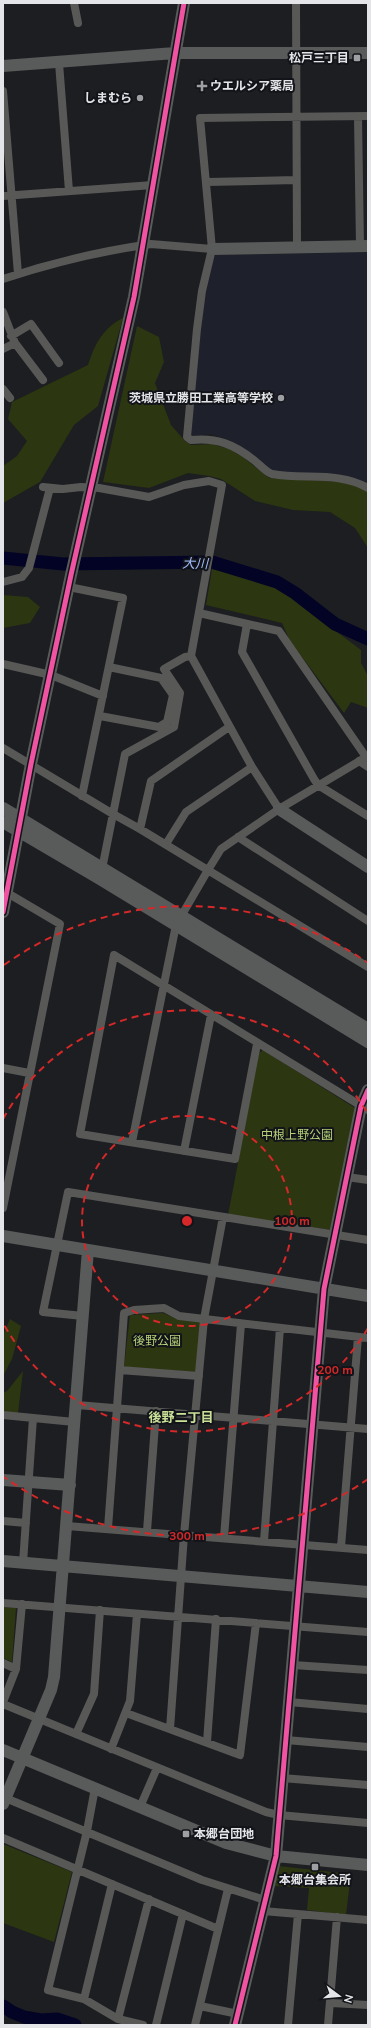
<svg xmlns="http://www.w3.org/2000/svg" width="371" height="2028" font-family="'Nunito Sans','Noto Sans JP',sans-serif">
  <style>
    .built { fill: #1e212b }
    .green { fill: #2c3610 }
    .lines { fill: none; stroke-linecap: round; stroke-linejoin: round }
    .river { stroke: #030326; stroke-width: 13 }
    .street { stroke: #585857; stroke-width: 8 }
    .secondary { stroke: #595a5a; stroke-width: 12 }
    .cycleway-casing { stroke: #121419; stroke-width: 8 }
    .cycleway { stroke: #f153a3; stroke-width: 5 }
    .ring { fill: none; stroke: #d62828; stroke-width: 2; stroke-dasharray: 7 5 }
    .poi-dot { fill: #9d9fa2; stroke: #121419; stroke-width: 1.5 }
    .labels { text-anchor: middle; stroke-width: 4; stroke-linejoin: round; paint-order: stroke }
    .poi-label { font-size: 12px; font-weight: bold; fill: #e3e5e8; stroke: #121419; text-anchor: end }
    .park-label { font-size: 12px; fill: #b6d177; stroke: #121419 }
    .water-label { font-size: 13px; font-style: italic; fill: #a3befe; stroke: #121419 }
    .neighbourhood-label { font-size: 13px; font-weight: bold; fill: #cae197; stroke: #121419 }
    .centre { fill: #d62828; stroke: #121419; stroke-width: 2 }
    .ring-label { font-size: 12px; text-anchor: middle; font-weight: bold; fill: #d62828; stroke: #121419; stroke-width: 4; stroke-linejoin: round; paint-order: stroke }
  </style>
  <rect width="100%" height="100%" fill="#1c1e21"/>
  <!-- built -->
  <path class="built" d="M368,252V484L349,476L273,471L230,440L211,434L193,436L190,434L202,316L213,257L216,255Z"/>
  <!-- green -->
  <path class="green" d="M123,318L98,406L74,425L40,482L3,503V466L17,456L27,441L8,419L12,402L88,365C95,344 102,329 123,318Z
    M137,326L159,337L164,362L155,383L171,425L185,441L191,445L212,444L229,449L243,457L269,478L346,482L368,491V548L355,528L330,512L293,510L255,501L221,479L209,476L188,473L149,488L103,482Z
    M212,569L275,585L361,650V663L368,676V708L351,702L344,713L290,641L282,623L206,605Z
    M3,595L28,597L40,607L30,623L3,628Z
    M263,1050L355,1108L331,1230L228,1215L259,1053Z
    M163,1313L177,1319L201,1322L196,1372L124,1367L130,1315Z
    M10,1319L21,1326L12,1359L3,1376V1335Z
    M23,1371L18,1413L3,1412V1393L7,1391Z
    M3,1607L16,1608L12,1662L3,1658Z
    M3,1844L72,1872L54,1942L3,1923Z
    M278,1866L351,1874L346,1915L307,1910L309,1888L274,1886Z"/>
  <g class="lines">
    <!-- river -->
    <path class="river" d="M3,558L63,564L212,562L277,582L295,593L335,624L368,639
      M3,2006L12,2012L24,2017L41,2020L57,2019L75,2025"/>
    <!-- street -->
    <path class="street" d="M74,3L78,23
      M296,3L297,247
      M59,63L69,191
      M3,91L18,274
      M368,116L200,118L212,249L202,291L197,329L187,437L191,440C217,437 235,445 255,461C260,465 267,473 272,474C305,480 338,471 368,488
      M358,117L360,246
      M207,182L296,180
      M3,196L153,185
      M3,279C51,263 101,251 151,244L212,249
      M3,312L15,343L43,380
      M11,336L31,324L59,363
      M3,349L15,343
      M3,389L10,398
      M43,487L63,489L81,487L99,488L149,497L184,485L209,481L222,485L191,656L252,767L279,809
      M3,582L22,577L29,568L50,488
      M69,587L123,598L82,796
      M199,613L279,631L366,757
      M247,624L242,652L314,779L318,785L368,816
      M3,664L51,675L103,696
      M100,716L159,727L167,722L173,695L161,678L109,667
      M3,748L113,814L140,829L368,967
      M359,761L368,767
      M140,829L151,781L229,727
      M238,837L368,921
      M166,844L186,812L252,767
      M102,869L125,754L174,727L180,693L164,669L185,657L191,656
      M257,1044L235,1159L80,1134L114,955L368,1110
      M3,1068L29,1073
      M132,1142L176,925L208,870L221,849L279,809L368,756
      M184,1151L211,1015
      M347,1177L368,1180
      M3,1208L60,924L4,891
      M83,1316L43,1312L68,1192L368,1240
      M120,1370L199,1376
      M77,1405L368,1429
      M3,1415L74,1422
      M3,1521L26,1523
      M67,1526L368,1550
      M108,1528L124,1313L134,1310L164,1308L179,1316L368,1338
      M147,1531L156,1411
      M224,1537L241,1324
      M264,1541L280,1328
      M341,1547L358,1337
      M23,1563L33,1418
      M3,1603L368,1632
      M3,1663L16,1669
      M293,1665L368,1670
      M3,1702L16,1669L22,1604
      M289,1702L368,1709
      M3,1704L266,1812L279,1815L368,1823
      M126,1713L240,1755L256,1623
      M170,1729L184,1535L204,1319L223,1217
      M76,1734L94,1694L100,1610
      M286,1740L368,1747
      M207,1742L216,1619
      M111,1749L130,1701L137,1614
      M282,1778L368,1785
      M95,1788L87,1831L48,1990L84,1999L118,2019L143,2025
      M3,1797L202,1880L265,1900
      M140,1807L157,1768
      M3,1838L218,1929
      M263,1911L368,1920
      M84,1999L112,1884
      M331,2003L368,2005
      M200,2006L238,2014
      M118,2019L149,1899
      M156,2025L183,1914
      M195,2025L228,1889
      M288,2025L298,1914
      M328,2025L337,1917"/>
    <!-- secondary -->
    <path class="secondary" d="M3,66L175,53H368
      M212,249L368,246
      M3,808L368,1029
      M279,809L368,867
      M3,822L100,879L368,1042
      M3,912L31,764L71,575L134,297L184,3
      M3,1236L368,1296
      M3,1480L70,1485
      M3,1561L368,1592
      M3,1750L226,1843L276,1856L368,1865
      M3,1804L51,1690L54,1677L88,1250
      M235,2025L276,1856L324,1289L361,1106L368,1090"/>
    <!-- cycleway casing -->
    <g class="cycleway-casing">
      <path id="cycleway" d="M3,912L31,764L71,575L134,297L184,3
        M235,2025L276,1856L324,1289L361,1106L368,1090"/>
    </g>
    <!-- cycleway -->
    <use href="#cycleway" class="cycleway"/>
  </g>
  <!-- distance rings -->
  <g class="ring">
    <circle cx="187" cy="1221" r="105"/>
    <path d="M368 1328A210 210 0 0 1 3 1323M3 1119A210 210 0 0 1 368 1114"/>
    <path d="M368 1479A315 315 0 0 1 4 1477M4 965A315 315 0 0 1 368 963"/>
  </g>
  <!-- markers -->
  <g class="poi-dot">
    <rect x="353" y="54" width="8" height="8" rx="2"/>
    <path d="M200 80h4v4h4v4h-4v4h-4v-4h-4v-4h4z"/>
    <circle cx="140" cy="98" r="4"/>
    <circle cx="281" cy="398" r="4"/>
    <rect x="182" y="1830" width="8" height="8" rx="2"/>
    <rect x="311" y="1863" width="8" height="8" rx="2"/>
  </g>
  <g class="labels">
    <!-- poi labels -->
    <g class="poi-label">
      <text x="349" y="62">松戸三丁目</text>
      <text x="210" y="90" text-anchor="start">ウエルシア薬局</text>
      <text x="132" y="102">しまむら</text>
      <text x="273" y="402">茨城県立勝田工業高等学校</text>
      <text x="194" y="1838" text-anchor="start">本郷台団地</text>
      <text x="315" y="1884" text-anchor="middle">本郷台集会所</text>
    </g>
    <!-- park labels -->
    <g class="park-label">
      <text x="297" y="1139">中根上野公園</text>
      <text x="157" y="1345">後野公園</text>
    </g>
    <!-- water labels -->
    <g class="water-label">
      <text transform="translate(195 563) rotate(1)" y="5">大川</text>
    </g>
    <!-- neighbourhood labels -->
    <g class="neighbourhood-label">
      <text x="181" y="1422">後野二丁目</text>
    </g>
  </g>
  <circle cx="187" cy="1221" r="6" class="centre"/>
  <g class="ring-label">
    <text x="292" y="1225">100 m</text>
    <text x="335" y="1374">200 m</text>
    <text x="187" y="1540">300 m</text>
  </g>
  <!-- border -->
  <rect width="371" height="2028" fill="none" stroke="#e3e5e8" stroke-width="8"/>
  <!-- north arrow -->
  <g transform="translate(339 1996) rotate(106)" stroke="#121419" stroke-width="3" paint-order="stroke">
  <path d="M0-3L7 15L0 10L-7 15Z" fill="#e3e5e8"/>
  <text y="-6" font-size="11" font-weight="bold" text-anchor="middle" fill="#e3e5e8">N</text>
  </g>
</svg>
